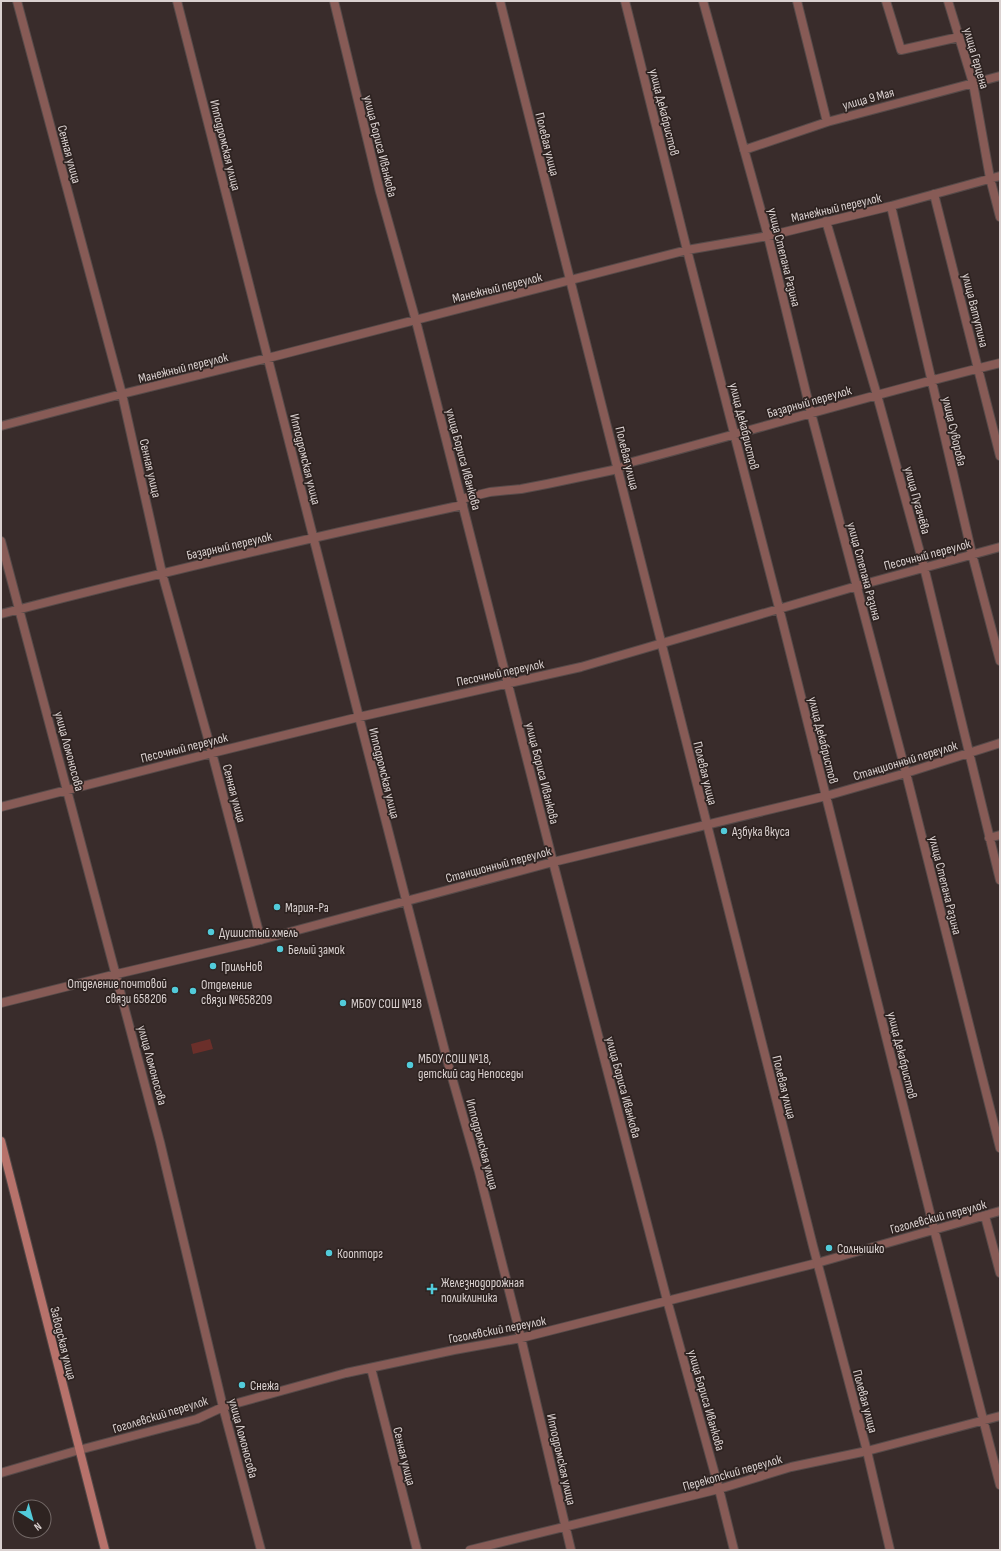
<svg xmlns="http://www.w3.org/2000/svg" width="1001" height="1551" font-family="'Sofia Sans Condensed',sans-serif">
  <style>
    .green { fill: #6b2f2a }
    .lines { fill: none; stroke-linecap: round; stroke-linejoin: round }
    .minor-casing { stroke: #564a49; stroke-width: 10 }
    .tertiary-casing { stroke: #564a49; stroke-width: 10 }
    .secondary-casing { stroke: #564a49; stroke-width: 10 }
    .minor { stroke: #875b56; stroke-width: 8 }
    .tertiary { stroke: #875b56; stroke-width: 8 }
    .secondary { stroke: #b7726b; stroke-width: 8 }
    .poi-dot { fill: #52cbda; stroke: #2e2321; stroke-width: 1.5 }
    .labels { text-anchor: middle; stroke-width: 3.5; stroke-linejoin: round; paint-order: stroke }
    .street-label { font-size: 13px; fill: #dad1d0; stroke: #2e2321 }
    .poi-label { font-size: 13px; fill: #dad1d0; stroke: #2e2321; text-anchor: start }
  </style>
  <rect width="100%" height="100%" fill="#392c2b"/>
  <!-- green -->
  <path class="green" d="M210,1039L213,1049L193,1054L191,1044Z"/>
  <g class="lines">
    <!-- minor casing -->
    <g class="minor-casing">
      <path id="minor" d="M17,1L122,394L162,573L212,753L261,940
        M177,1L359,717L449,1067L479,1172L521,1338L571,1550
        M334,1L380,192L416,321L553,862L667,1300L719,1489L734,1550
        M625,1L687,250L779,608L934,1229L1000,1485
        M703,1L768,236L811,413L906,773L1000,1148
        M797,1L827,122
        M886,1L901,50L959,37
        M948,1L973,83L990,178L1000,217
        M744,150L827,122L1000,76
        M934,194L1000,456
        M891,206L972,554L1000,661
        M826,221L877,395L924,567L1000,880
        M1,426L122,394L268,358L687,250L768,236L891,206L1000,176
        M461,499L490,492L521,489L547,484L618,469L632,462C755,430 877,393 1000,363
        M1,541L160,1142L223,1407L261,1550
        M1,614C154,574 308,538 463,505
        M1,807L212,753L359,717L581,667L857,586L1000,547
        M989,838L1000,835
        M1,1003L117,974L249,943L553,862L826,796L906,773L1000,743
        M985,1216L1000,1273
        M371,1368L417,1550
        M1,1473L79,1450L197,1419L223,1407L346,1373L454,1350L521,1338L817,1263L1000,1211
        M470,1550L719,1489L791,1467L867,1451L1000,1416"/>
    </g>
    <!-- tertiary casing -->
    <g class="tertiary-casing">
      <path id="tertiary" d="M500,1L813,1246L867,1451L890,1550"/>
    </g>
    <!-- secondary casing -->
    <g class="secondary-casing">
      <path id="secondary" d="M1,1141L105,1550"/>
    </g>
    <!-- minor -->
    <use href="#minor" class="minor"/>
    <!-- tertiary -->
    <use href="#tertiary" class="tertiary"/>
    <!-- secondary -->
    <use href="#secondary" class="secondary"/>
  </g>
  <!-- markers -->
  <g class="poi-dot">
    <circle cx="724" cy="831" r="4"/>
    <circle cx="277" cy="907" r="4"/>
    <circle cx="211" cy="932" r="4"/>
    <circle cx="280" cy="949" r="4"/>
    <circle cx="213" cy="966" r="4"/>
    <circle cx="175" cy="990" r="4"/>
    <circle cx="193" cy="991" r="4"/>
    <circle cx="343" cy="1003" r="4"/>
    <circle cx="410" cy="1065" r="4"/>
    <circle cx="829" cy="1248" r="4"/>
    <circle cx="329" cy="1253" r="4"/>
    <path d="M430 1283h4v4h4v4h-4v4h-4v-4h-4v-4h4z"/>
    <circle cx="242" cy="1385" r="4"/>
  </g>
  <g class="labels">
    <!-- street labels -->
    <g class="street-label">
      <text transform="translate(977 58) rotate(74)" y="5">улица Герцена</text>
      <text transform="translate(868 98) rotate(-15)" y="5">улица 9 Мая</text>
      <text transform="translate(665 112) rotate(76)" y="5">улица Декабристов</text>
      <text transform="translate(548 144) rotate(76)" y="5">Полевая улица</text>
      <text transform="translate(226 145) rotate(76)" y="5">Ипподромская улица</text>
      <text transform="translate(381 146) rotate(76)" y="5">улица Бориса Иванкова</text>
      <text transform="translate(70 154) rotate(75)" y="5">Сенная улица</text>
      <text transform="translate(836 207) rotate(-13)" y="5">Манежный переулок</text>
      <text transform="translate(785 257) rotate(76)" y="5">улица Степана Разина</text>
      <text transform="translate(497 287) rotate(-14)" y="5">Манежный переулок</text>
      <text transform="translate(976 310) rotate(76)" y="5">улица Ватутина</text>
      <text transform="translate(183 367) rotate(-14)" y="5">Манежный переулок</text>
      <text transform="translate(809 401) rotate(-16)" y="5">Базарный переулок</text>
      <text transform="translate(745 426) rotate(76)" y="5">улица Декабристов</text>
      <text transform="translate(955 431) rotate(77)" y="5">улица Суворова</text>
      <text transform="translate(628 458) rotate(76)" y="5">Полевая улица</text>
      <text transform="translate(306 459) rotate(76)" y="5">Ипподромская улица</text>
      <text transform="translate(464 459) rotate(75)" y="5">улица Бориса Иванкова</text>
      <text transform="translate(151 468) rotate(77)" y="5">Сенная улица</text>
      <text transform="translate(918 500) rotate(75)" y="5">улица Пугачёва</text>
      <text transform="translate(229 545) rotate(-13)" y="5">Базарный переулок</text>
      <text transform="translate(927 554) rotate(-15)" y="5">Песочный переулок</text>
      <text transform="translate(865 571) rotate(75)" y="5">улица Степана Разина</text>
      <text transform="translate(500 672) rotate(-12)" y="5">Песочный переулок</text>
      <text transform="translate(824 740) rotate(76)" y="5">улица Декабристов</text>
      <text transform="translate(184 747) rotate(-14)" y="5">Песочный переулок</text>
      <text transform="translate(70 751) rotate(75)" y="5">улица Ломоносова</text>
      <text transform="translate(905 760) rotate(-17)" y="5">Станционный переулок</text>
      <text transform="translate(385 773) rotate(76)" y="5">Ипподромская улица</text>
      <text transform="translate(543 773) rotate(76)" y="5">улица Бориса Иванкова</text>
      <text transform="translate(706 773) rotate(76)" y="5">Полевая улица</text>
      <text transform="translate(235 793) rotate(75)" y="5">Сенная улица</text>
      <text transform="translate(498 864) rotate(-15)" y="5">Станционный переулок</text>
      <text transform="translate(946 885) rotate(76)" y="5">улица Степана Разина</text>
      <text transform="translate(903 1055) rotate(76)" y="5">улица Декабристов</text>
      <text transform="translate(153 1065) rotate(75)" y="5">улица Ломоносова</text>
      <text transform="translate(624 1087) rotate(75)" y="5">улица Бориса Иванкова</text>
      <text transform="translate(785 1087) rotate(76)" y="5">Полевая улица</text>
      <text transform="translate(483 1144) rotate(75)" y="5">Ипподромская улица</text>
      <text transform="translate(938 1216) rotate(-15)" y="5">Гоголевский переулок</text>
      <text transform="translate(497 1329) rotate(-11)" y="5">Гоголевский переулок</text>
      <text transform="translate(64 1343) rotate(76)" y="5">Заводская улица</text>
      <text transform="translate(707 1400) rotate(74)" y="5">улица Бориса Иванкова</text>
      <text transform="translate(866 1401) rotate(75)" y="5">Полевая улица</text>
      <text transform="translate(160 1414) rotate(-17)" y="5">Гоголевский переулок</text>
      <text transform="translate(244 1438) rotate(75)" y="5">улица Ломоносова</text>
      <text transform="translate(405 1456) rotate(76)" y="5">Сенная улица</text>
      <text transform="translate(562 1459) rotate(77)" y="5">Ипподромская улица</text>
      <text transform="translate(732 1472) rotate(-16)" y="5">Перекопский переулок</text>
    </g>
    <!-- poi labels -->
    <g class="poi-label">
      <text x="732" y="836">Азбука вкуса</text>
      <text x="285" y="912">Мария-Ра</text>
      <text x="219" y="937">Душистый хмель</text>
      <text x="288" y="954">Белый замок</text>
      <text x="221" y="971">ГрильНов</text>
      <text x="167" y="988" text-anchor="end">Отделение почтовой<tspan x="167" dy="15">связи 658206</tspan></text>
      <text x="201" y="989">Отделение<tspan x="201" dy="15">связи №658209</tspan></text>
      <text x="351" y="1008">МБОУ СОШ №18</text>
      <text x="418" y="1063">МБОУ СОШ №18,<tspan x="418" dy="15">детский сад Непоседы</tspan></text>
      <text x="837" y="1253">Солнышко</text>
      <text x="337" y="1258">Коопторг</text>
      <text x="441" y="1287">Железнодорожная<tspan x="441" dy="15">поликлиника</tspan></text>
      <text x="250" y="1390">Снежа</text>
    </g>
  </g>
  <!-- border -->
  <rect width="1001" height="1551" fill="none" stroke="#dad1d0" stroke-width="4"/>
  <!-- north arrow -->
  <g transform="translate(32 1519) rotate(143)"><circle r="19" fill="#2e2321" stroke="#736967"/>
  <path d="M0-3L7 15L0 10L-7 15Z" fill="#52cbda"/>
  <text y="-6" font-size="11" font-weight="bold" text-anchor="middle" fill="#dad1d0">N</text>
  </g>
</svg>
